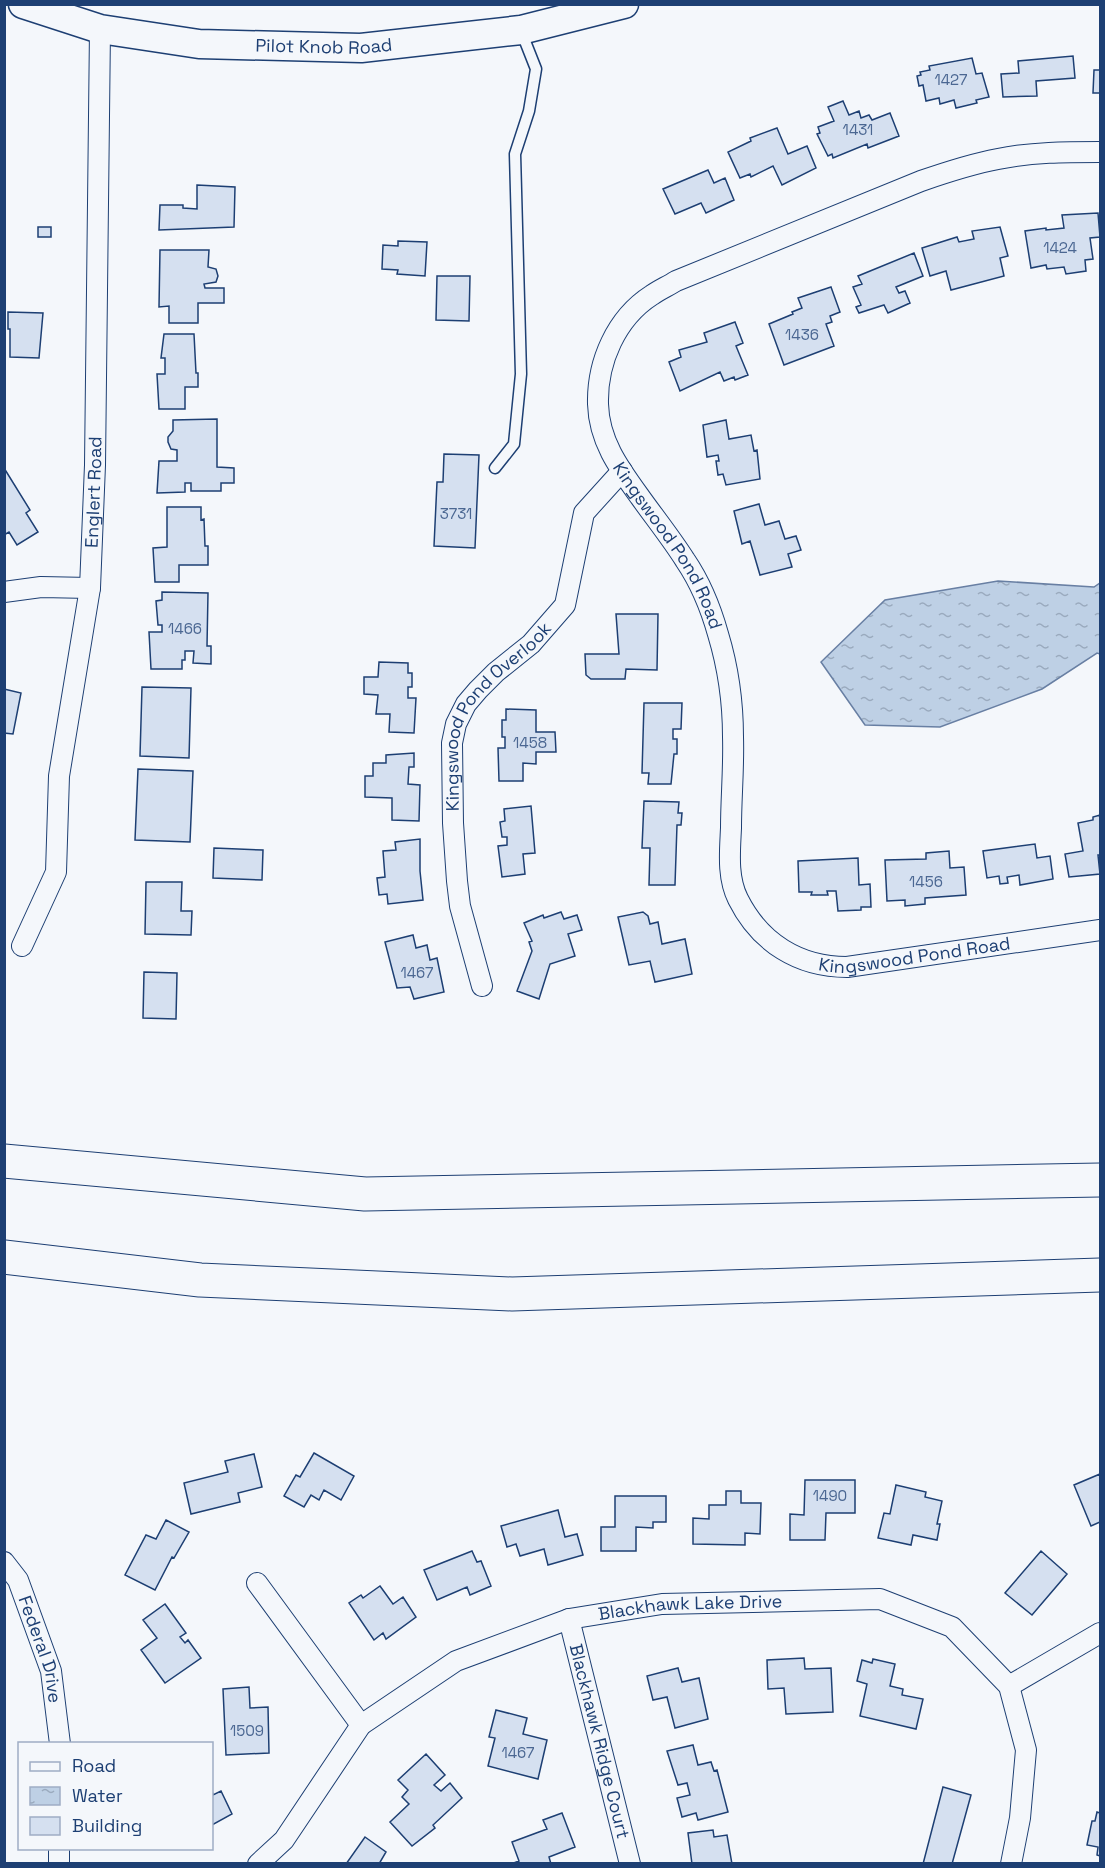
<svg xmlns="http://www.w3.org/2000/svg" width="1105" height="1868" font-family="'Space Grotesk',sans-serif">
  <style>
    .water { fill: url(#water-ripples); stroke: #687fa3; stroke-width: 1.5 }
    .building { fill: #d5e0f0; stroke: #1d3f73; stroke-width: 1.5 }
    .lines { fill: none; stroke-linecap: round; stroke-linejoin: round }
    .service-casing { stroke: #1d3f73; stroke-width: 13 }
    .minor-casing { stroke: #1d3f73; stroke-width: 22 }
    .secondary-casing { stroke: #1d3f73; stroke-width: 31 }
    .motorway-casing { stroke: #1d3f73; stroke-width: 35 }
    .service { stroke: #f4f7fb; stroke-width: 10 }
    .minor { stroke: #f4f7fb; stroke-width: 20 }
    .secondary { stroke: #f4f7fb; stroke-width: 28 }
    .motorway { stroke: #f4f7fb; stroke-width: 33 }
    .labels { text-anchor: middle; stroke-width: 4.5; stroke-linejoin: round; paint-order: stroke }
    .number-label { font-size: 15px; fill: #4b6792 }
    .street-label { font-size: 18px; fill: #1d3f73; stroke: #f4f7fb }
  </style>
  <defs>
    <pattern id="water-ripples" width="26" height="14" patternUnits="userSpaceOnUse" patternTransform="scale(1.5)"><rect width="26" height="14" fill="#bed0e5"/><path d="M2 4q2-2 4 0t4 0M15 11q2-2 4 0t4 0" fill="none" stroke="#9aaabe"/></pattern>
  </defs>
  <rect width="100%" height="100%" fill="#f4f7fb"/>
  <!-- water -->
  <path class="water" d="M998,581L1094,587L1100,583V654L1097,653L1042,689L940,727L865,725L821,662L885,600Z"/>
  <!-- building -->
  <path class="building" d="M1073,56L1075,78L1036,81L1037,96L1003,97L1001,74L1019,73L1018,61Z
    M972,58L976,74L982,73L989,97L976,100L977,103L956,108L954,100L940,104L939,98L926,101L923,85L919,86L917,76L921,75L920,72L930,70L929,66Z
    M1094,70H1100V93H1093Z
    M843,101L849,115L859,111L861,118L869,115L872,120L890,113L899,136L868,148L867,144L833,158L832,154L828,156L817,134L820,133L818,127L834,121L828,107Z
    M777,128L788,154L807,146L816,168L782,185L773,166L751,177L750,174L740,178L728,152L751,141L750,138Z
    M708,170L714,183L725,178L734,200L706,213L701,203L675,214L663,189Z
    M197,185L235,187L234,227L159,230L160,205H183V208L197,209Z
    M1098,213L1100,237L1090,238L1093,259L1085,260L1086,271L1066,274L1064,267L1047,269L1046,265L1031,268L1025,231L1046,228V230L1064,228L1062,215Z
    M38,227H51V237H38Z
    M1000,227L1008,256L1000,258L1004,276L951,290L946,271L930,276L922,248L957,237L959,242L974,239L972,231Z
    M398,241L427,242L425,276L397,274L398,270L382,269L383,245L398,246Z
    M160,250H209L208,267L216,269L218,276L216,282L204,284L205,288H224V303H198V323H169V306L159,307Z
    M914,253L923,276L896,287L899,293L905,291L910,303L888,313L884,305L859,313L856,307L861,305L853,287L862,284L858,276Z
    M437,276H470L469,321L436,320Z
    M831,287L840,312L830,316L832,322L826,324L834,346L784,365L769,324L793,314L792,312L802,308L798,298Z
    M8,312L43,313L39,358L10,357V329H8Z
    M735,322L743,343L736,346L748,375L735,380L734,377L724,381L720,372L680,391L669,362L681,357L679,350L707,342L704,333Z
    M164,334H194L196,373H198V387H185V409H159L157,374H165V358H161Z
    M217,419V467L234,468V483H221V491H191V483H185V492L157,493L159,461H177V450L171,449L168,442V437L173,431V420Z
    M726,420L729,439L751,435L754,451L757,450L760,479L726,485L723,474L718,475L716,461H719L718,455L707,457L703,425Z
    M444,454L479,455L475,548L434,546L437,482H443Z
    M4,468L30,510L26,513L38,532L17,545L9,532L4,535Z
    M759,504L765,525L779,521L785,539L796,536L801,550L788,554L792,567L760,575L750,541L742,544L734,511Z
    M167,507H201V520L204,519L205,546H208V565H179V582H155L153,548L167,547Z
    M162,592L208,593L207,646H211V664L193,663L194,651H185V660H182V669H151L149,632H162V625H158L156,601L162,600Z
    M616,614H658L657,670L626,669L625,679H591L586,675L585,654H619Z
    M379,662L408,663V673H412V687H408V698H416L414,733L389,732L390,714H376L378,695L364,694V677H378Z
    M142,687L191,688L189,758L140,756Z
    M4,689L21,693L13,734L4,733Z
    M644,703H682L681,729H673V739H677V754H674L671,784H648L649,773H642Z
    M506,709L536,710V732H555L556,752H536V764L523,763V781H499L498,748H505V737H502V720H506Z
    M414,753V767H409L408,784L420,785L419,821L392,820V798L365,797V776H373V763H386V755Z
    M138,769L193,771L190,842L135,840Z
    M644,801L679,802L678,813H682L681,825H677L675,885H649L650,848H642Z
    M531,806L535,853L523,854L525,874L502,877L498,846L507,845V837H502L500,822L505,821L504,809Z
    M1100,815V855H1098L1100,874L1069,877L1065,854L1083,851L1078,823L1093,820V817Z
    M420,839V871L423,900L388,904L387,894L379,895L377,878L385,877L383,851L396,850L395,842Z
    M1035,844L1037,858L1050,856L1053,879L1020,885L1019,875L1007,877L1008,883L1000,884L999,876L987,878L983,851Z
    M214,848L263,850L262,880L213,878Z
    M949,851L950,868L964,867L966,895L925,898V904L905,906V900L887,901L885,860L926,859V853Z
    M858,858L859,885L870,884L871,907H861V910L838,911L836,891H827L828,895H811L812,892H799L798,861Z
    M146,882H182L181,911H192L191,935L145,934Z
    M561,912L564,919L577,915L582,930L568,934L575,956L550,964L539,999L517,991L532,951L529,942L532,941L524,923L543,915L544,918Z
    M643,912L648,916L650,924L658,922L662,944L685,939L692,974L655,982L650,961L629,965L618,917Z
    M413,935L416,948L427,945L430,960L437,958L444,992L414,999L410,987L397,988L385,942Z
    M144,972L177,973L176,1019L143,1018Z
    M314,1453L354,1476L341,1500L324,1490L319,1500L311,1495L304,1507L284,1496L296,1475L300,1477Z
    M254,1454L262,1487L238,1493L240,1502L191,1514L184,1483L228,1472L225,1461Z
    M1100,1474V1522L1091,1526L1074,1485Z
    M805,1480H855V1513H826L825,1540H790V1514L804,1515Z
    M896,1485L926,1492L925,1497L942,1501L937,1524H940L937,1540L913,1535L911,1545L878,1538L884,1513L890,1514Z
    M726,1491H741V1503H761L760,1534L745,1533V1545L693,1544V1518L709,1519V1505H726Z
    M615,1496H666V1522H653V1528L636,1527V1551H601V1527H615Z
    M558,1510L565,1537L577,1534L583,1555L548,1565L544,1549L520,1556L516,1544L507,1547L501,1526Z
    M166,1520L189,1532L174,1558L172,1557L155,1590L125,1575L146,1535L156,1539Z
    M472,1551L477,1562L481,1561L491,1586L470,1595L467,1587L437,1600L424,1570Z
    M1041,1551L1067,1574L1032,1615L1005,1593Z
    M380,1586L393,1604L403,1597L416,1617L386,1639L383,1633L374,1640L349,1603L361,1595L363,1598Z
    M165,1604L186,1633L180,1637L185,1643L188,1640L201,1658L165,1683L141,1650L157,1638L143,1620Z
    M804,1658L805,1669L831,1668L833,1712L786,1714L784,1688L768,1689L767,1660Z
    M873,1659L895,1664L890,1686L903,1689L902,1695L923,1699L916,1729L860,1716L867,1684L857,1681L862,1660L872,1663Z
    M678,1668L682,1682L699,1678L708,1719L675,1728L667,1697L653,1700L647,1676Z
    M249,1687L250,1708L268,1707L269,1753L226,1755L223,1689Z
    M496,1710L527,1718L523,1734L547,1740L538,1779L488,1766L495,1738L489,1737Z
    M693,1745L698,1765L711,1762L714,1771L717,1770L728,1812L698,1820L696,1813L682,1817L677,1798L690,1795L687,1783L678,1785L667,1751Z
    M426,1754L445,1775L434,1785L441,1791L450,1783L462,1798L433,1825L435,1828L412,1846L390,1822L409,1804L402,1797L408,1790L398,1780Z
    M943,1787L971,1795L952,1864H923Z
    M212,1791L213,1795L221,1791L232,1814L212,1825Z
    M1097,1812L1100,1813V1856L1097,1855L1098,1847L1087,1845L1092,1821H1095Z
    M562,1813L575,1847L549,1857L551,1864H511L519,1861L512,1842L547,1829L543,1820Z
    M713,1830L714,1837L727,1835L732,1864H692L688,1833Z
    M365,1837L386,1852L379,1864H346Z"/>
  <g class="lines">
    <!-- service casing -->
    <g class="service-casing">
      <path id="service" d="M495,468L514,444L521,374L515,154L529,111L536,69L521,31"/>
    </g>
    <!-- minor casing -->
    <g class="minor-casing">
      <g id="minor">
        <path id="s1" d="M1100,152C1066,152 1032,152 998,159C971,164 947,172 921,181L676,281C668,286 659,290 652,295C616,318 597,362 598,404C599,441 619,468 640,497C655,518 671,538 685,560C700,582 711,609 718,634C728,667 733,703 733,737C734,767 731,798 731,828C730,851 727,877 738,899C760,943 799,967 847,967L1100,930"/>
        <path d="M4,592L41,587L90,588"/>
        <path id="s2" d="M22,946L56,872L59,776L90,588L95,465L100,29"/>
        <path id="s3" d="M482,986L460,906L457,881L453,823L452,743L456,724L466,704L478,690L496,672L531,644L565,605L584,513L622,471"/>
        <path id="s4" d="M4,1562L18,1580L51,1671L60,1744"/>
        <path d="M257,1583L361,1725"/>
        <path id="s5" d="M569,1619L630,1864"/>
        <path d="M1009,1686L1100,1633"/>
        <path d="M59,1864V1848"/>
        <path id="s6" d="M258,1864L284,1840L361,1725L456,1661L569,1619L662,1604L880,1599L952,1627L1009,1686L1026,1750L1020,1818L1011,1864"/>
      </g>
    </g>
    <!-- secondary casing -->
    <g class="secondary-casing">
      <g id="secondary">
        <path id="s7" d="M23,4L100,29L199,44L361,48L521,30L624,4"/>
      </g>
    </g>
    <!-- motorway casing -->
    <g class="motorway-casing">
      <path id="motorway" d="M4,1161L365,1194L1100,1180
        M4,1257L200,1280L512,1294L1100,1275"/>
    </g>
    <!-- service -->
    <use href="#service" class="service"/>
    <!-- minor -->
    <use href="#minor" class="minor"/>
    <!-- secondary -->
    <use href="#secondary" class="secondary"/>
    <!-- motorway -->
    <use href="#motorway" class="motorway"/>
  </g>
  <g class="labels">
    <!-- number labels -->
    <g class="number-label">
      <text x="951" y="85">1427</text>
      <text x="858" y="135">1431</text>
      <text x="1060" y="253">1424</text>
      <text x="802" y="340">1436</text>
      <text x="456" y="519">3731</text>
      <text x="185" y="634">1466</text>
      <text x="530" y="748">1458</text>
      <text x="926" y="887">1456</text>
      <text x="417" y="978">1467</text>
      <text x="830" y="1501">1490</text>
      <text x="247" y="1736">1509</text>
      <text x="518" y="1758">1467</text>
    </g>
    <!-- street labels -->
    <g class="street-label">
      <text dy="6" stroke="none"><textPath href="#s7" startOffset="306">Pilot Knob Road</textPath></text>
      <text dy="6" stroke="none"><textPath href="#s2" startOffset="464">Englert Road</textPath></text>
      <text dy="6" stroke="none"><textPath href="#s1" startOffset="762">Kingswood Pond Road</textPath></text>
      <text dy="6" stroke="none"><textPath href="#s3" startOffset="290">Kingswood Pond Overlook</textPath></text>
      <text dy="6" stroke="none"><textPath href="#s1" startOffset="1336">Kingswood Pond Road</textPath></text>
      <text dy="6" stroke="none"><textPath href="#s6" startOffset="531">Blackhawk Lake Drive</textPath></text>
      <text dy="6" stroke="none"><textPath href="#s4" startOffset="96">Federal Drive</textPath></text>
      <text dy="6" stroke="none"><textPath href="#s5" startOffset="126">Blackhawk Ridge Court</textPath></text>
    </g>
  </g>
  <!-- border -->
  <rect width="1105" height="1868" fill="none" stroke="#1d3f73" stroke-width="12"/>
  <!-- legend -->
  <rect x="18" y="1742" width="195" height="108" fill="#f4f7fb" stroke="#9eadc5" stroke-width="1.5"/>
  <rect x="30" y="1762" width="30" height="9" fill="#f4f7fb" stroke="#9eadc5" stroke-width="1.5"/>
  <text x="72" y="1772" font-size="18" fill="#1d3f73">Road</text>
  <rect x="30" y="1787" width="30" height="18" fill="url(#water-ripples)" stroke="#9eadc5" stroke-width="1.5"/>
  <text x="72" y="1802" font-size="18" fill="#1d3f73">Water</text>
  <rect x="30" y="1817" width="30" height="18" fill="#d5e0f0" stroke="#9eadc5" stroke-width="1.5"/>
  <text x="72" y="1832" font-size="18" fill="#1d3f73">Building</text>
</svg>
